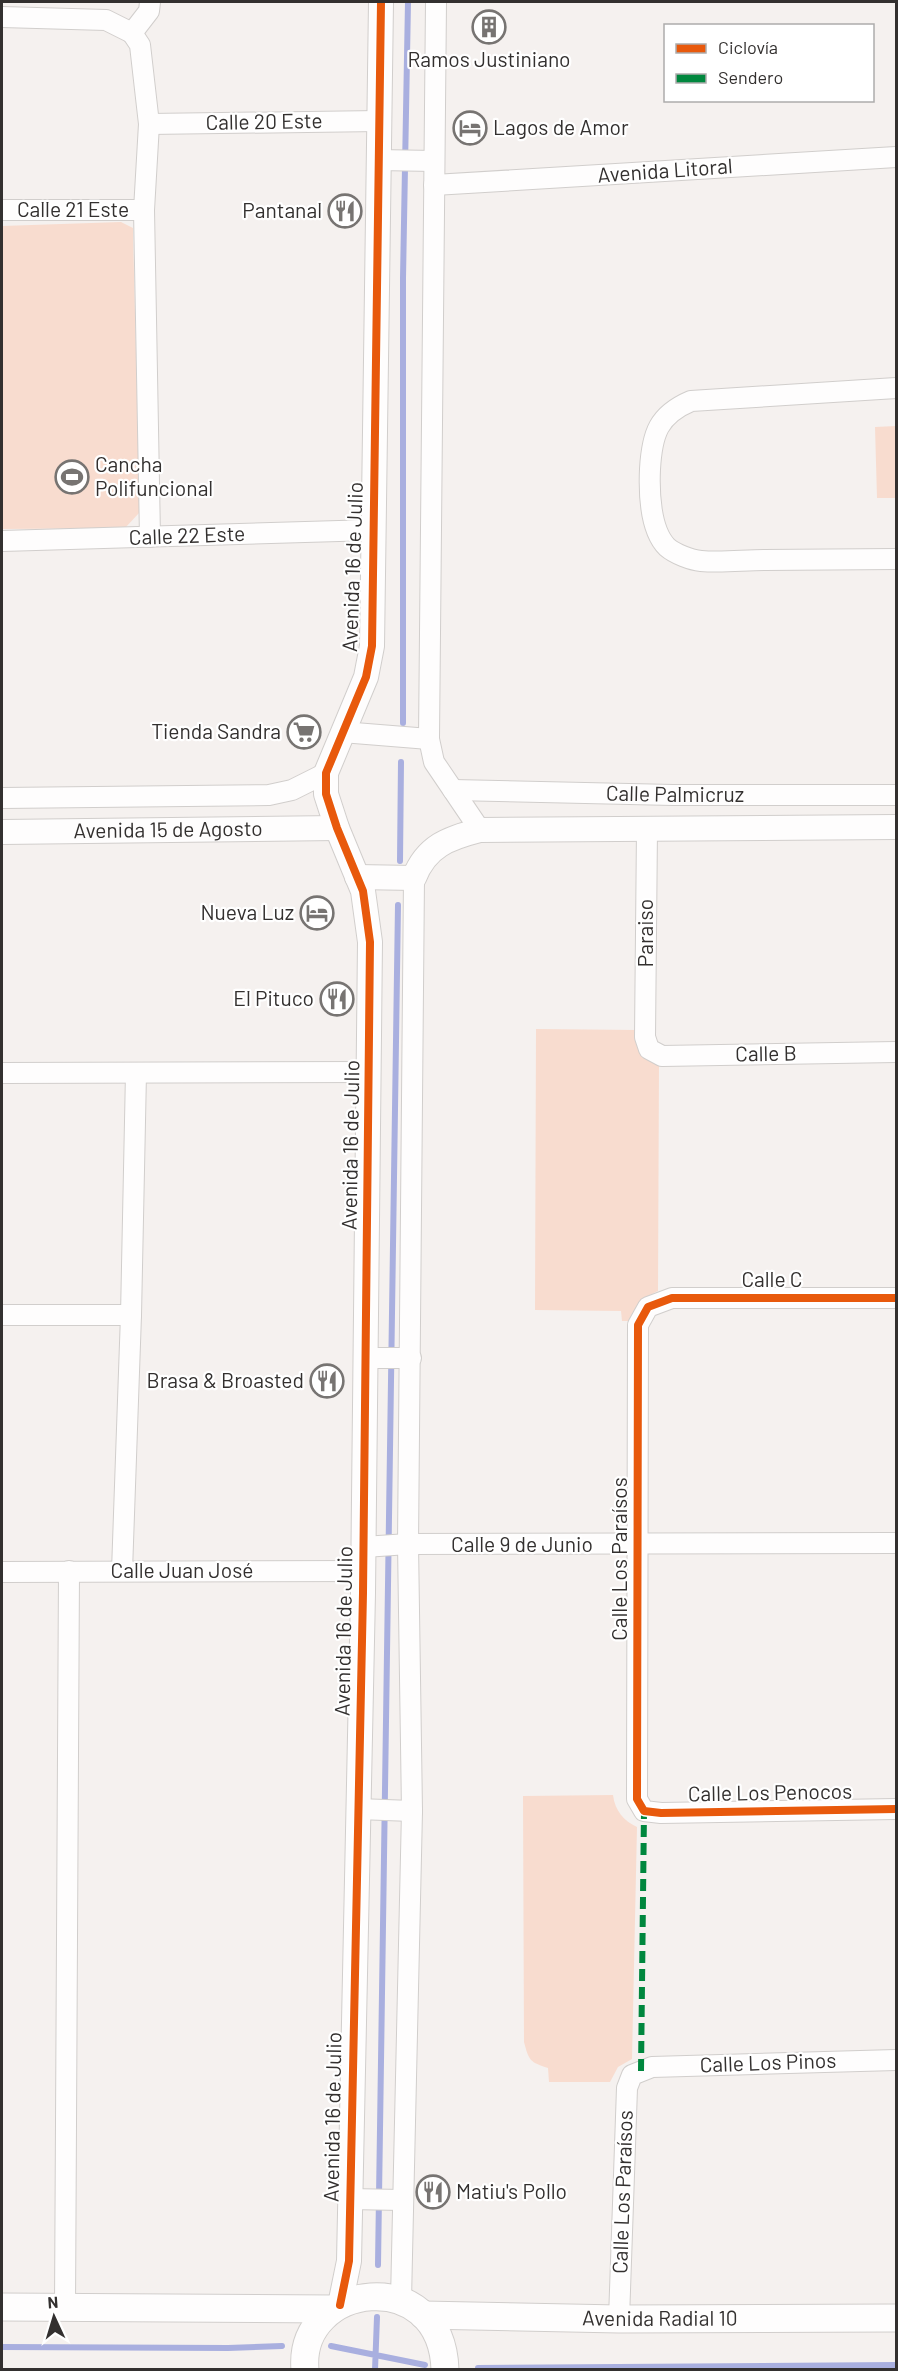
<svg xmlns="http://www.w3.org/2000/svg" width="898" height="2371" font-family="Barlow,sans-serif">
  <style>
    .green { fill: #f8dccf }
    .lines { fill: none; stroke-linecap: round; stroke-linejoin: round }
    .stream { stroke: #a9afdf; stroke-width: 6 }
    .minor-casing { stroke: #d1cecc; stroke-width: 22 }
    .tertiary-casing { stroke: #d1cecc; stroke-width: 26 }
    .secondary-casing { stroke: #d1cecc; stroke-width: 29 }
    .minor { stroke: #fefdfd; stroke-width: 20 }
    .tertiary { stroke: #fefdfd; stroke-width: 24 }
    .secondary { stroke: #fefdfd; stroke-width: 27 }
    .quiet { stroke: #00873e; stroke-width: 6; stroke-dasharray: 12 6; stroke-linecap: butt }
    .cycleway-casing { stroke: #fff; stroke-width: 11 }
    .cycleway { stroke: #e8590c; stroke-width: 8 }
    .labels { text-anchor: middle; stroke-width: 4.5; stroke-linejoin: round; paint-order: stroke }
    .poi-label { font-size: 21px; fill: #33302f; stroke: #fff; text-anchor: end }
    .street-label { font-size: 21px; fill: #33302f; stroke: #fff }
  </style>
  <rect width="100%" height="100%" fill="#f5f1ef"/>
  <!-- green -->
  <path class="green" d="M121,222L133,228V234L140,512L125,528L2,529V226Z
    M896,426V498H877L875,427Z
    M536,1029L637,1030L659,1063L658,1291C642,1298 638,1305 633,1321H622L621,1311L535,1310Z
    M613,1795C615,1811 624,1821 637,1827L632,2059L618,2067L610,2082H549L548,2068C530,2062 529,2061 524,2042L523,1796Z"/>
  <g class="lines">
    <!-- stream -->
    <path class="stream" d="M403,723V278L408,2
      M400,861L401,762
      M378,2265L398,905
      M331,2346L425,2365
      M2,2347L228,2348L282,2346
      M478,2368L896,2365
      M375,2370L377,2317"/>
    <!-- minor casing -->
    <g class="minor-casing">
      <g id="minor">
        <path d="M436,2L429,739L434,762L480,830"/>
        <path d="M2,17L106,20L132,33"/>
        <path d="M132,33L140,45L149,124L144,210L150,537"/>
        <path d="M132,33L149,11L150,2"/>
        <path d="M149,124L379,121"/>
        <path d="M378,160L434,161"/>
        <path d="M434,185L896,157"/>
        <path d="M2,210H144"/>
        <path d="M896,388L691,401C658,415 652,434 650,469C649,491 650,530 667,547C675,554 691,560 701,561C722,563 744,560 764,560C808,560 852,559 896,559"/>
        <path d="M2,541L373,530"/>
        <path d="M342,732L429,739"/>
        <path id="s1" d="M453,790L673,795H896"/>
        <path d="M2,798L269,795L292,790L326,773"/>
        <path d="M647,829L645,1037L649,1049L662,1056L896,1052"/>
        <path d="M2,1073L370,1072"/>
        <path d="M896,1298H672L648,1307L638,1325L637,1799L644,1811L661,1813L896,1809"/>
        <path d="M2,1315H131"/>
        <path d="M366,1358H411"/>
        <path d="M364,1547L408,1544L896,1543"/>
        <path d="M122,1571L131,1315L136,1073"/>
        <path d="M2,1572L363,1571"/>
        <path d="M358,1809L412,1811"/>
        <path d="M349,2199L402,2200"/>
        <path d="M401,2300L412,1811L408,1544L414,878"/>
        <path d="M65,2307L69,1571"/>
        <path d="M619,2319L627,2088L632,2075L652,2067L896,2060"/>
      </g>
    </g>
    <!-- tertiary casing -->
    <g class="tertiary-casing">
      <g id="tertiary">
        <path id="s2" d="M2,832L337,828"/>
        <path d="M357,877L414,878C426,846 449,838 480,830L896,827"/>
        <path d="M340,2305L349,2261L363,1593L370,942L363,891L337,828L326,794V773L366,677L372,646L381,2"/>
      </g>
    </g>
    <!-- secondary casing -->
    <g class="secondary-casing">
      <g id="secondary">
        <path d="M2,2307L333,2309"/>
        <path id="s3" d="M423,2315L619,2319L896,2318"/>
        <path d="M305,2370C297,2282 442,2263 445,2370"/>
      </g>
    </g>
    <!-- minor -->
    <use href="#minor" class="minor"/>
    <!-- tertiary -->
    <use href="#tertiary" class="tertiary"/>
    <!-- secondary -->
    <use href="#secondary" class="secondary"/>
    <!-- quiet -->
    <path class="quiet" d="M641,2071L644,1811"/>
    <!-- cycleway casing -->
    <g class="cycleway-casing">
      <path id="cycleway" d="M896,1298H672L648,1307L638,1325L637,1799L644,1811L661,1813L896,1809
        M340,2305L349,2261L363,1593L370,942L363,891L337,828L326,794V773L366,677L372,646L381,2"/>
    </g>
    <!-- cycleway -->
    <use href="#cycleway" class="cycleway"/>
  </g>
  <!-- icons -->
  <defs>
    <g id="building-ring" transform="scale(1.725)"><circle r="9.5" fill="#fff" stroke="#777472" stroke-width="1.5"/><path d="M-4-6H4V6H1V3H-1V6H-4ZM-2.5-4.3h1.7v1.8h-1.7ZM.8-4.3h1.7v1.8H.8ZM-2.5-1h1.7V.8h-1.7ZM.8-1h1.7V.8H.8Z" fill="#777472"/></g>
    <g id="hotel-ring" transform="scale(1.725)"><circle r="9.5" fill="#fff" stroke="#777472" stroke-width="1.5"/><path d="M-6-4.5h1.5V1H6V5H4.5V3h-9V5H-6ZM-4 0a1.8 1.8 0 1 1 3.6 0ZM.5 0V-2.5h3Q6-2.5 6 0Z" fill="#777472"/></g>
    <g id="restaurant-ring" transform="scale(1.725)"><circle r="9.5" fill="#fff" stroke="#777472" stroke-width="1.5"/><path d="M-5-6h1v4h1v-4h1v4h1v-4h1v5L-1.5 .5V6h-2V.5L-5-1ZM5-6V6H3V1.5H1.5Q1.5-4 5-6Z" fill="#777472"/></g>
    <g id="stadium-ring" transform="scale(1.725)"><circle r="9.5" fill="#fff" stroke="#777472" stroke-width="1.5"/><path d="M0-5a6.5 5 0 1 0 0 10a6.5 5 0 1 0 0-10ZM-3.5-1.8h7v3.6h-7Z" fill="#777472"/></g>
    <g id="supermarket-ring" transform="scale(1.725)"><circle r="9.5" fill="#fff" stroke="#777472" stroke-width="1.5"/><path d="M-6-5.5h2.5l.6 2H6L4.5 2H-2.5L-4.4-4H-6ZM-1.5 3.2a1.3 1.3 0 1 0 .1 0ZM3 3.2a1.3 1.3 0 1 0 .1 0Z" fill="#777472"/></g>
  </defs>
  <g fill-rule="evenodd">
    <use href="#building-ring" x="489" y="27"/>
    <use href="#hotel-ring" x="470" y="128"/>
    <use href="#restaurant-ring" x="345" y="211"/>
    <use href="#stadium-ring" x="72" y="477"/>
    <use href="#supermarket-ring" x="304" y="732"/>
    <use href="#hotel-ring" x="317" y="913"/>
    <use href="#restaurant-ring" x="337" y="999"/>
    <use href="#restaurant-ring" x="327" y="1381"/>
    <use href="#restaurant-ring" x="433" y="2192"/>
  </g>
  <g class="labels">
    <!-- poi labels -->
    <g class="poi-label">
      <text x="489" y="67" text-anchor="middle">Ramos Justiniano</text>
      <text x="493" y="135" text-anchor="start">Lagos de Amor</text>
      <text x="322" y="218">Pantanal</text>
      <text x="95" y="472" text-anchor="start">Cancha<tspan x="95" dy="24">Polifuncional</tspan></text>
      <text x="281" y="739">Tienda Sandra</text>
      <text x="294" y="920">Nueva Luz</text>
      <text x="314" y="1006">El Pituco</text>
      <text x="304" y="1388">Brasa &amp; Broasted</text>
      <text x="456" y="2199" text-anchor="start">Matiu's Pollo</text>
    </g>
    <!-- street labels -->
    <g class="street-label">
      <text transform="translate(264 122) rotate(-1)" y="7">Calle 20 Este</text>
      <text transform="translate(665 171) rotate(-4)" y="7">Avenida Litoral</text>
      <text x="73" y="217">Calle 21 Este</text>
      <text transform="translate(187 536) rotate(-2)" y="7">Calle 22 Este</text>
      <text transform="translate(353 567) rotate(-88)" y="7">Avenida 16 de Julio</text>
      <text dy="7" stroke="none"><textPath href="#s1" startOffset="222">Calle Palmicruz</textPath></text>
      <text dy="7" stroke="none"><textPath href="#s2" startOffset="166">Avenida 15 de Agosto</textPath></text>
      <text transform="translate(646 933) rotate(-90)" y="7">Paraiso</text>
      <text transform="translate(766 1054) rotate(-1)" y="7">Calle B</text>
      <text transform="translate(351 1145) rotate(-89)" y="7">Avenida 16 de Julio</text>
      <text x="772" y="1287">Calle C</text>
      <text x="522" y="1552">Calle 9 de Junio</text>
      <text transform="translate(620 1559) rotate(-90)" y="7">Calle Los Paraísos</text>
      <text x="182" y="1578">Calle Juan José</text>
      <text transform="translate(344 1631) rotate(-89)" y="7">Avenida 16 de Julio</text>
      <text transform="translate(770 1793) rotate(-1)" y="7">Calle Los Penocos</text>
      <text transform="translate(768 2063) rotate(-2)" y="7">Calle Los Pinos</text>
      <text transform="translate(333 2117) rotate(-89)" y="7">Avenida 16 de Julio</text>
      <text transform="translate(623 2192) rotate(-88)" y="7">Calle Los Paraísos</text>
      <text dy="7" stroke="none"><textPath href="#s3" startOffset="237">Avenida Radial 10</textPath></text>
    </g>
  </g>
  <!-- border -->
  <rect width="898" height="2371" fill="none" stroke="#33302f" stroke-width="6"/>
  <!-- legend -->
  <rect x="664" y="24" width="210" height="78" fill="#ffffff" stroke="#adacac" stroke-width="1.5"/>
  <rect x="676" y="44" width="30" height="9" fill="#e8590c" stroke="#adacac" stroke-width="1.5"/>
  <text x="718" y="54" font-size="18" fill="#33302f">Ciclovía</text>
  <rect x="676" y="74" width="30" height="9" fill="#00873e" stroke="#adacac" stroke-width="1.5"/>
  <text x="718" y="84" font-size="18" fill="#33302f">Sendero</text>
  <!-- north arrow -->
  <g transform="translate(54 2317) rotate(356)" stroke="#ffffff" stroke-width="4.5" paint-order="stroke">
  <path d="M0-4.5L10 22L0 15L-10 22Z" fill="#33302f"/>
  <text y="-9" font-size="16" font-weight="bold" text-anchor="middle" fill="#33302f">N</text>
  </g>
</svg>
